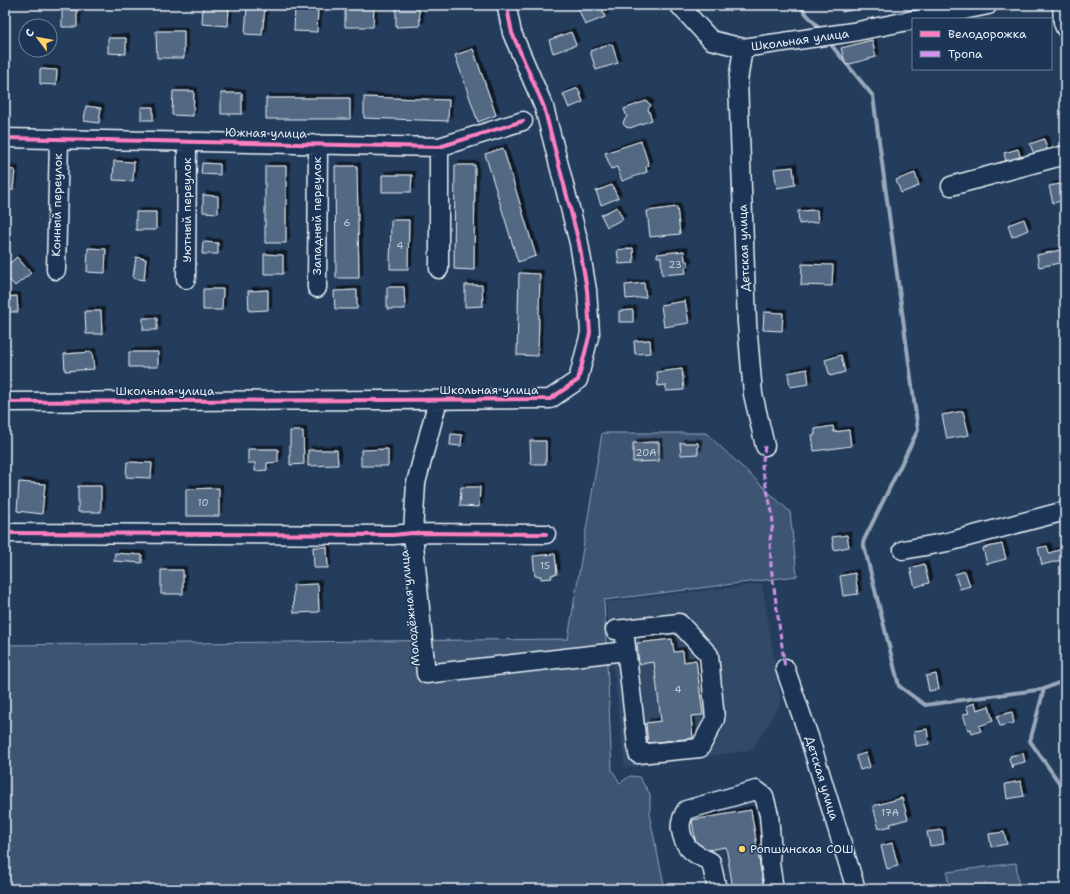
<svg xmlns="http://www.w3.org/2000/svg" width="1070" height="894" font-family="'Shantell Sans',sans-serif">
  <style>
    .built { fill: #334a68 }
    .green { fill: #3e5472; stroke: #93a2b5 }
    .lines { fill: none; stroke-linecap: round; stroke-linejoin: round }
    .stream { stroke: #99a8ba; stroke-width: 4 }
    .building { fill: #536782; stroke: #e8f1f8; filter: url(#shadow) }
    .minor-casing { stroke: #e8f1f8; stroke-width: 21 }
    .minor { stroke: #1d3557; stroke-width: 18 }
    .quiet { stroke: #d193ec; stroke-width: 3; stroke-dasharray: 6 3; stroke-linecap: butt }
    .cycleway-casing { stroke: #1d3557; stroke-width: 6 }
    .cycleway { stroke: #ff80c0; stroke-width: 4 }
    .poi-dot { fill: #ffd166; stroke: #1d3557; stroke-width: 1.5 }
    .labels { text-anchor: middle; stroke-width: 3; stroke-linejoin: round; paint-order: stroke }
    .number-label { font-size: 10px; fill: #c3ceda }
    .street-label { font-size: 12px; fill: #e8f1f8; stroke: #1d3557 }
    .poi-label { font-size: 12px; fill: #e8f1f8; stroke: #1d3557; text-anchor: start }
  </style>
  <defs>
    <filter id="shadow"><feDropShadow dx="3.5" dy="-3.5" stdDeviation="0" flood-color="#0009"/></filter>
  </defs>
  <rect width="100%" height="100%" fill="#253d5d"/>
  <filter id="ink" filterUnits="userSpaceOnUse"><feTurbulence type="fractalNoise" baseFrequency=".025" numOctaves="2"/><feDisplacementMap in="SourceGraphic" scale="8" xChannelSelector="R" yChannelSelector="G"/><feConvolveMatrix kernelMatrix="1 2 1 2 8 2 1 2 1" color-interpolation-filters="sRGB"/></filter>
  <g filter="url(#ink)">
    <!-- built -->
    <path class="built" d="M762,584L781,703L752,750L625,768L606,602Z"/>
    <!-- green -->
    <path class="green" d="M602,433H706L790,512L797,576L604,600L612,770L620,783L630,776L639,777L650,794V819L665,889H5V645L568,639Z
      M1016,863L1019,889H949L947,872Z"/>
    <g class="lines">
      <!-- stream -->
      <path class="stream" d="M798,5L822,31
        M828,41L873,96L918,430L863,542L899,686L925,705L1044,689L1030,741L1065,791
        M1044,689L1065,680"/>
    </g>
    <!-- building -->
    <path class="building" d="M203,5L229,6L228,26L202,24Z
      M345,5L374,6L373,27H345Z
      M577,5H601L605,17L585,25Z
      M728,5H756L729,11Z
      M841,5H861L862,8L842,12Z
      M419,6L420,26L396,27V7Z
      M247,7L265,8L262,35L245,34Z
      M295,7L318,8L317,32L294,31Z
      M62,10H77V27H62Z
      M156,31H184V58H157Z
      M571,32L576,45L553,53L549,40Z
      M108,38H126V54L108,53Z
      M872,40L876,57L846,65L841,48Z
      M612,44L618,63L596,70L590,51Z
      M473,49L496,115L478,122L455,55Z
      M40,69L57,70L56,85L40,84Z
      M578,88L583,102L569,108L563,94Z
      M173,91H194L193,116L172,115Z
      M221,93H242V114H221Z
      M364,97L449,100L448,121L364,118Z
      M266,98H350V119H266Z
      M646,101L651,105L648,109L652,120L630,128L626,127L623,124L624,120L627,117L624,109Z
      M86,106L101,108L99,123L84,121Z
      M141,107H153V120H141Z
      M1044,139L1048,152L1035,157L1030,144Z
      M641,141L649,166L646,167L647,172L622,181L617,167L611,169L605,153Z
      M503,148L536,256L518,262L485,154Z
      M1018,149L1022,162L1007,166L1004,153Z
      M114,161L134,162L133,181L113,180Z
      M202,163L220,164V175L201,174Z
      M455,165H475L474,270L454,269Z
      M265,166H286V243H265Z
      M335,166H357L359,278H336Z
      M793,167L795,185L777,188L774,169Z
      M5,169L15,170L13,190H5Z
      M915,173L919,186L901,193L896,180Z
      M382,175H412L411,192H382Z
      M1065,183V200L1053,203L1049,186Z
      M612,185L618,198L601,205L596,191Z
      M203,195L218,196V213L203,212Z
      M617,207L623,219L607,227L601,215Z
      M677,207L680,234L650,237L647,211Z
      M817,210L818,222L799,224L798,211Z
      M136,212H156V230H136Z
      M1024,219L1028,230L1012,237L1008,225Z
      M391,220H409L408,269H390Z
      M203,242L218,243V254H202Z
      M88,248L106,249L105,273L87,272Z
      M633,248L634,263L619,264L617,250Z
      M1065,249V262L1039,267L1037,255Z
      M684,251L685,260L688,262V266L685,268L686,273L662,275L661,257H657V254Z
      M264,254L283,255V274H264Z
      M17,257L31,273L15,286L5,275V267Z
      M136,257L146,259L144,280L133,278Z
      M802,264L833,265L832,286L801,285Z
      M519,273L540,274L538,356L517,355Z
      M644,283L646,297L626,299L625,285Z
      M465,285H482L483,306L465,307Z
      M387,287H404L405,309H387Z
      M203,289H223L222,310H203Z
      M268,290V310L249,311L248,291Z
      M357,290V309H335L334,291Z
      M17,296L18,312H5V297Z
      M685,301L689,323L664,327L661,305Z
      M633,310V322H619V311Z
      M85,311H101L102,334H86Z
      M764,312L783,313L782,331L763,330Z
      M143,318H157V330H143Z
      M650,340L651,353L635,354L634,341Z
      M92,352L94,369L65,371L64,354Z
      M129,352H158V367H129Z
      M841,355L845,372L830,376L825,360Z
      M682,369L684,390L666,391V385L658,386L657,372Z
      M807,369L809,384L790,387L788,373Z
      M963,411L969,435L947,439L942,415Z
      M833,426L834,432L849,430L851,446L814,451L812,435H815V429Z
      M290,431H303L304,464L290,465Z
      M451,434L462,435L461,446L450,445Z
      M530,441H546V464H531Z
      M659,442V461L633,462V443Z
      M680,443H698V454L681,455Z
      M248,449H278V462L267,463V470L255,471V463H248Z
      M388,449V466H361V450Z
      M308,450H337L338,465L308,466Z
      M127,462L152,463L151,478L126,477Z
      M19,482L45,484L42,514L17,511Z
      M78,486H101V512H78Z
      M461,487H480L479,507L460,506Z
      M219,488V516H186V489Z
      M847,535L849,547L834,550L832,537Z
      M1002,544L1006,559L987,564L983,548Z
      M1047,546L1049,553L1065,548V559L1042,565L1038,548Z
      M313,547H327L328,568H314Z
      M115,553L142,555V563L114,561Z
      M555,554L557,574L551,575L552,578L541,579V576H535L533,556Z
      M924,564L929,583L915,587L910,568Z
      M161,570H183V594H161Z
      M965,571L970,586L960,589L955,574Z
      M855,573L858,594L843,596L840,576Z
      M318,584L319,612L294,613L293,585Z
      M672,639L674,652L683,651L684,662L696,660L703,715L691,716L693,738L648,743L646,723L661,721L654,662L639,664L637,643Z
      M936,674L939,689L929,691L926,676Z
      M975,703L977,710L989,706L993,721L979,726L981,731L972,734L971,729L968,730L963,714L969,713L966,706Z
      M1012,712L1014,723L1000,726L997,716Z
      M927,729L929,744L916,746L914,731Z
      M866,753L870,767L860,770L856,756Z
      M1023,753L1025,762L1012,765L1013,768L1012,769L1009,758L1011,757L1010,756Z
      M1021,781L1024,796L1007,799L1005,784Z
      M902,798L908,819L890,824L891,826L879,829L873,806Z
      M751,810L764,889H733L726,847L697,852L692,820Z
      M942,830L944,844L930,846L927,832Z
      M1004,832L1007,844L991,847L989,834Z
      M892,843L898,866L887,869L881,846Z"/>
    <g class="lines">
      <!-- minor casing -->
      <g class="minor-casing">
        <path id="minor" d="M679,5L711,40L743,48L853,32L913,20
          M1062,5L1063,22L1065,28
          M920,19L988,5
          M743,48L738,81L747,323L753,394L765,446
          M5,138L439,147L523,121
          M439,147V269
          M951,186L1065,155
          M56,270L59,139
          M186,279L187,142
          M317,288L318,144
          M438,400L416,483L413,533L426,674L626,651
          M5,402L550,399L578,380L590,333L587,290L579,243L544,107L512,33L507,8L508,5
          M5,533L393,535L413,533L546,534
          M903,550L948,542L1065,511
          M615,630L679,623L709,655L715,719L700,748L638,754L624,629
          M785,668L809,737L856,889
          M717,889L711,862C697,855 686,851 682,835C679,825 681,819 686,810L756,790L764,796L769,815L771,840L770,863L774,889"/>
      </g>
      <!-- minor -->
      <use href="#minor" class="minor"/>
      <!-- quiet -->
      <path class="quiet" d="M765,446L762,468L772,512L773,524L770,539L771,566L785,668"/>
      <!-- cycleway casing -->
      <g class="cycleway-casing">
        <path id="cycleway" d="M5,138L439,147L523,121
          M5,402L550,399L578,380L590,333L587,290L579,243L544,107L512,33L507,8L508,5
          M5,533L393,535L413,533L546,534"/>
      </g>
      <!-- cycleway -->
      <use href="#cycleway" class="cycleway"/>
    </g>
  </g>
  <!-- markers -->
  <circle class="poi-dot" cx="742" cy="849" r="4"/>
  <g class="labels">
    <!-- number labels -->
    <g class="number-label">
      <text x="347" y="226">6</text>
      <text x="400" y="249">4</text>
      <text x="675" y="268">23</text>
      <text x="646" y="456">20А</text>
      <text x="203" y="506">10</text>
      <text x="545" y="569">15</text>
      <text x="678" y="693">4</text>
      <text x="890" y="816">17А</text>
    </g>
    <!-- street labels -->
    <g class="street-label">
      <text transform="translate(800 40) rotate(-8)" y="4">Школьная улица</text>
      <text transform="translate(266 133) rotate(1)" y="4">Южная улица</text>
      <text transform="translate(57 205) rotate(-89)" y="4">Конный переулок</text>
      <text transform="translate(187 210) rotate(-90)" y="4">Уютный переулок</text>
      <text transform="translate(317 216) rotate(-90)" y="4">Западный переулок</text>
      <text transform="translate(744 248) rotate(-92)" y="4">Детская улица</text>
      <text x="489" y="394">Школьная улица</text>
      <text x="165" y="395">Школьная улица</text>
      <text transform="translate(410 608) rotate(-96)" y="4">Молодёжная улица</text>
      <text transform="translate(822 778) rotate(73)" y="4">Детская улица</text>
    </g>
    <!-- poi labels -->
    <g class="poi-label">
      <text x="750" y="853">Ропшинская СОШ</text>
    </g>
  </g>
  <!-- margin -->
  <rect width="1070" height="894" fill="none" stroke="#1d3557" stroke-width="20"/>
  <rect x="10" y="10" width="1050" height="874" fill="none" stroke="#e8f1f8" stroke-width="1.5" filter="url(#ink)"/>
  <!-- legend -->
  <rect x="912" y="18" width="140" height="52" fill="#1d3557" stroke="#6e8097"/>
  <rect x="920" y="31" width="20" height="6" fill="#ff80c0" stroke="#6e8097"/>
  <text x="948" y="38" font-size="12" fill="#e8f1f8">Велодорожка</text>
  <rect x="920" y="51" width="20" height="6" fill="#d193ec" stroke="#6e8097"/>
  <text x="948" y="58" font-size="12" fill="#e8f1f8">Тропа</text>
  <!-- north arrow -->
  <g transform="translate(38 38) rotate(302)"><circle r="19" fill="#1d3557" stroke="#6e8097"/>
  <path d="M0-3L7 15L0 10L-7 15Z" fill="#ffd166"/>
  <text y="-6" font-size="11" font-weight="bold" text-anchor="middle" fill="#e8f1f8">С</text>
  </g>
</svg>
